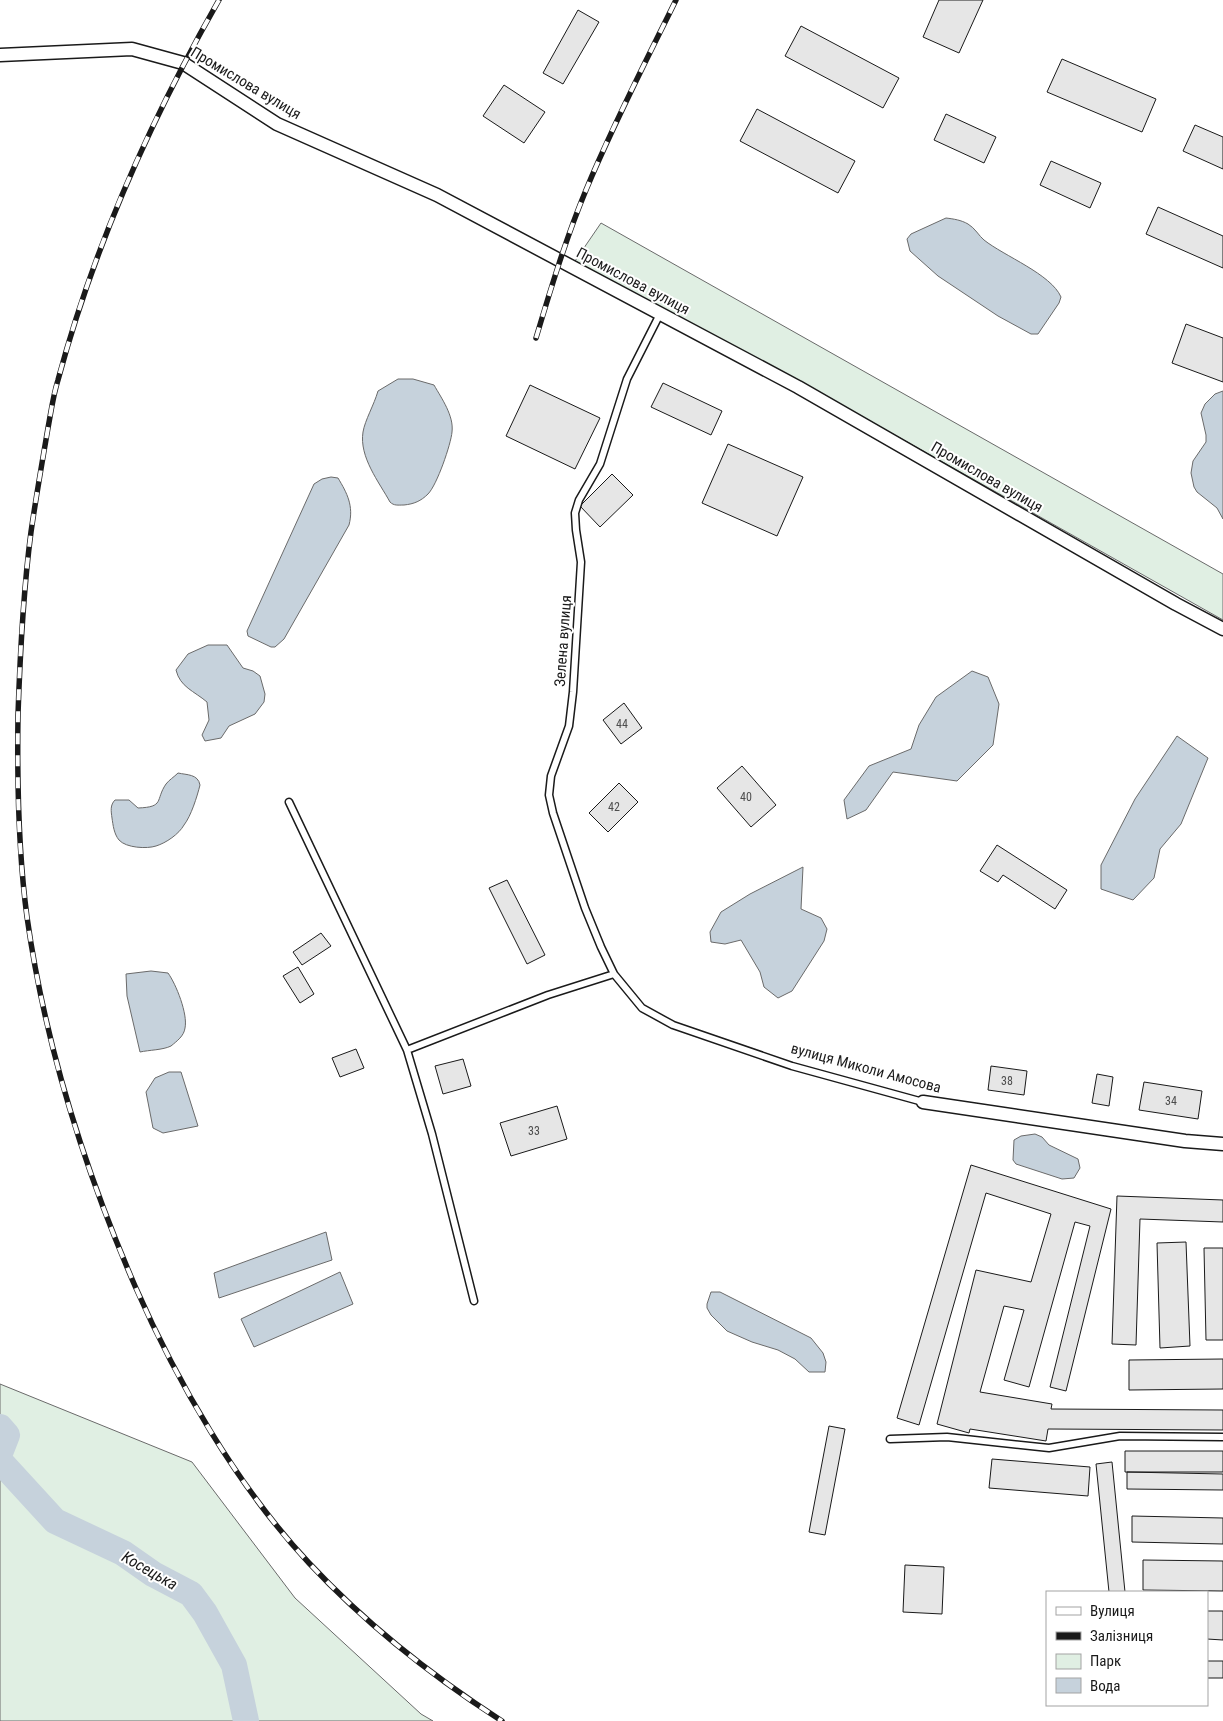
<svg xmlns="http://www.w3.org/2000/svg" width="1223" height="1721" font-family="'Roboto Condensed',sans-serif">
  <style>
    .green { fill: #e0efe3; stroke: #6a6a6a }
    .water { fill: #c6d2dc; stroke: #6a6a6a }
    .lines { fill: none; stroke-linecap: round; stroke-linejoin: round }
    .river { stroke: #c6d2dc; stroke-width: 26 }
    .building { fill: #e6e6e6; stroke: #1a1a1a }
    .lane-casing { stroke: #1a1a1a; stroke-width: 9 }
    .street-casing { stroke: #1a1a1a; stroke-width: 15 }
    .lane { stroke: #fff; stroke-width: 6 }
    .street { stroke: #fff; stroke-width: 12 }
    .rail-casing { stroke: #1a1a1a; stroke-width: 5.5 }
    .rail { stroke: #fff; stroke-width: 4; stroke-dasharray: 11; stroke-linecap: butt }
    .labels { text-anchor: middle; stroke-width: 4; stroke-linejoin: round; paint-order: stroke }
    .number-label { font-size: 12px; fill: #4d4d4d }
    .street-label { font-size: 15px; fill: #1a1a1a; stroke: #fff }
    .water-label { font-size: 16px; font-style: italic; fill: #1a1a1a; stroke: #fff }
  </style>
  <rect width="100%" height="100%" fill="#fff"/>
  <!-- green -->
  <path class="green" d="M601,223L1223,574V620L806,385L575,261Z
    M0,1384L192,1462L295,1598L421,1714L433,1721H0Z"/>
  <!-- water -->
  <path class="water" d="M946,218C954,219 961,220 968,224C975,228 979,236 984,240C1004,256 1051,274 1061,297L1059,303L1038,334H1031L998,316L938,276L910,251L907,239L911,234Z
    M398,379H413L434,385C442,399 454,416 452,432C451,444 437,485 428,494C421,501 414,504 404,505C398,505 394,506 390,502C379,482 359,457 363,432C365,420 374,405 378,391Z
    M1223,391V519L1217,508L1197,492L1194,487L1191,473L1193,461L1206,442V435L1201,413L1205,404L1215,394Z
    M331,477L338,478C347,493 354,506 349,525L284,639L275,647H271L248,636L247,631L314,484L322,479Z
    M208,645H227L243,668L253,671L260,676L265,694L264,702L255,714L229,726L221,738L205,741L202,735L209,720L207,702C194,691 180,687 176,670L188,654Z
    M972,671L988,677L999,704L993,745L957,781L893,772L866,810L847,819L844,800L869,766L911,749L919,725L936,697Z
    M1177,736L1208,758L1181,824L1160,849L1154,878L1133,900L1101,889V865L1135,799Z
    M178,773C187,775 198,774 200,785C197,797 191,816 184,825C179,834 166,843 156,846C147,849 126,848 119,840C114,834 113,825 112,818C111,811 110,805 115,800H129L138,808C165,807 155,800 166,784C169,780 174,777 178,773Z
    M803,867L801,909L821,918L827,929L824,941L792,991L778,998L764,987L760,972L741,940L725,944L711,942L710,932L721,912L750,894Z
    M151,971L168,973C176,984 188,1014 185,1028C184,1036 177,1041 171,1046C163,1050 149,1050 140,1052L127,996L126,974Z
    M169,1072H181L198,1126L163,1133L153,1128L146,1092L155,1078Z
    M1035,1134L1042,1137L1049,1145L1078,1159L1080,1168L1074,1178L1062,1179L1016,1164L1013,1160L1014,1140L1021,1136Z
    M326,1232L332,1260L219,1298L214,1273Z
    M340,1272L353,1304L254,1347L241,1319Z
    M711,1292H720L811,1338L823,1353L826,1362L825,1372H809L795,1359L778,1350L752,1342L727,1331L711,1315L707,1308V1304Z"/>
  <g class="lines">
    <!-- river -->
    <path class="river" d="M0,1427L7,1435L0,1453
      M0,1461L55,1521L123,1553L153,1574L191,1594L205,1613L234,1665L246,1721"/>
  </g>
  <!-- building -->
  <path class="building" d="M939,0H983L959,53L923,37Z
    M578,10L599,22L563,84L543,73Z
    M801,26L899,78L883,108L785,56Z
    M1062,59L1156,99L1142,132L1047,92Z
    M504,85L545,112L524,143L483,116Z
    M757,109L855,161L838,193L740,141Z
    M946,114L996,137L984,163L934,140Z
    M1195,125L1223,137V169L1183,151Z
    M1051,161L1101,183L1090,208L1040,185Z
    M1158,207L1223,236V268L1146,234Z
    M1186,324L1223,338V382L1172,363Z
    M663,383L722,411L711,435L651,407Z
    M530,385L600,418L575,469L506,436Z
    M728,444L803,477L777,536L702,503Z
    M612,474L633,495L600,527L580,506Z
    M624,703L642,728L621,744L603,720Z
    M742,766L776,805L751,827L717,788Z
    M619,783L638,802L608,832L589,813Z
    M997,845L1067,890L1055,909L1003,875L998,882L980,871Z
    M507,880L545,955L527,964L489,888Z
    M321,933L331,946L302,965L293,952Z
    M298,967L314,994L300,1003L283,976Z
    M356,1049L364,1068L340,1077L332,1058Z
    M463,1059L471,1086L443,1094L435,1066Z
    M991,1066L1027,1071L1024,1095L988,1090Z
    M1097,1074L1113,1077L1109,1106L1092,1103Z
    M1144,1082L1202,1091L1198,1119L1139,1110Z
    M557,1106L567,1139L511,1156L500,1123Z
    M971,1165L1111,1209L1066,1391L1050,1387L1090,1226L1075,1222L1029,1387L1004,1380L1024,1310L1004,1306L980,1392L1052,1404L1051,1409L1223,1410V1430L1048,1429L1046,1441L970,1429L969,1433L937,1424L976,1270L1031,1282L1051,1214L986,1193L919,1425L897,1418Z
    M1117,1196L1223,1200V1222L1140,1219L1136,1345L1112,1344Z
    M1186,1242L1190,1346L1160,1348L1157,1243Z
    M1204,1248H1223V1340H1206Z
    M1223,1359V1389L1129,1390V1360Z
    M829,1426L845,1429L825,1535L809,1532Z
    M1125,1451H1223V1472H1125Z
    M992,1459L1090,1467L1088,1496L989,1488Z
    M1112,1462L1125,1592H1109L1096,1464Z
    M1127,1472L1223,1474V1490L1127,1489Z
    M1132,1516L1223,1518V1544L1132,1542Z
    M1143,1560L1223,1561V1591L1143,1590Z
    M905,1565L944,1567L942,1614L903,1612Z
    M1207,1611H1223V1640L1207,1639Z
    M1207,1661H1223V1678H1207Z"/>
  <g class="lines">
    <!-- lane casing -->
    <g class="lane-casing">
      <path id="lane" d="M660,314L627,379L600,464L579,500L575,513L576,530L581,562L573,692L569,726L551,776L549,795L553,813L585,908L601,947L614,974L642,1008L673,1025L792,1066L923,1102
        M289,802L407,1050
        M474,1301L432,1134L407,1050L548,995L614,974
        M890,1439L947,1437L1049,1448L1120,1436L1223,1437"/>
    </g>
    <!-- street casing -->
    <g class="street-casing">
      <path id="street" d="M0,55L132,49L183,63L277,124L437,195L798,387L1176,604L1223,629
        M923,1102L1185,1141L1223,1144"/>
    </g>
    <!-- lane -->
    <use href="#lane" class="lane"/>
    <!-- street -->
    <use href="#street" class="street"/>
    <!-- rail casing -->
    <g class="rail-casing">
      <path id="rail" d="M219,0C150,121 94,246 58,380C53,396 51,412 48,428C42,463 36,497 31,532C23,593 20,654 18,715C17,782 18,850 27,917C45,1045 84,1168 135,1286C177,1382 237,1486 309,1563C366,1624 432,1676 502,1721
        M536,338C551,288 566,238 586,190C613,125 645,63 676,0"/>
    </g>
    <!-- rail -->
    <use href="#rail" class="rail"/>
  </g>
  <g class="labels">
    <!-- number labels -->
    <g class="number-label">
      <text x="622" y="728">44</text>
      <text x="746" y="801">40</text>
      <text x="614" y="811">42</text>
      <text x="1007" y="1085">38</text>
      <text x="1171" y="1105">34</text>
      <text x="534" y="1135">33</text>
    </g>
    <!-- street labels -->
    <g class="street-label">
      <text transform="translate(246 83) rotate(31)" y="5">Промислова вулиця</text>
      <text transform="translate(633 281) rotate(28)" y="5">Промислова вулиця</text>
      <text transform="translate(987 477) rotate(30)" y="5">Промислова вулиця</text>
      <text transform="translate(563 641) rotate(-86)" y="5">Зелена вулиця</text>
      <text transform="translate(866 1068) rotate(15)" y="5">вулиця Миколи Амосова</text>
    </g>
    <!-- water labels -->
    <g class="water-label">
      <text transform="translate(150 1570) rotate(30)" y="6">Косецька</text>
    </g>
  </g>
  <!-- legend -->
  <rect x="1046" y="1591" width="162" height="115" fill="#ffffff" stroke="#a3a3a3"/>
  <rect x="1056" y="1607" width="25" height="8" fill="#ffffff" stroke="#a3a3a3"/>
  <text x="1090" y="1616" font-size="15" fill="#1a1a1a">Вулиця</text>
  <rect x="1056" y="1632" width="25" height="8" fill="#1a1a1a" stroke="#a3a3a3"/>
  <text x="1090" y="1641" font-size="15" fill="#1a1a1a">Залізниця</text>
  <rect x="1056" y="1654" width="25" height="15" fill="#e0efe3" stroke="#a3a3a3"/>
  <text x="1090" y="1666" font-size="15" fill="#1a1a1a">Парк</text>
  <rect x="1056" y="1678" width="25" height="15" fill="#c6d2dc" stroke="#a3a3a3"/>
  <text x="1090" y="1691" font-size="15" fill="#1a1a1a">Вода</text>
</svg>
